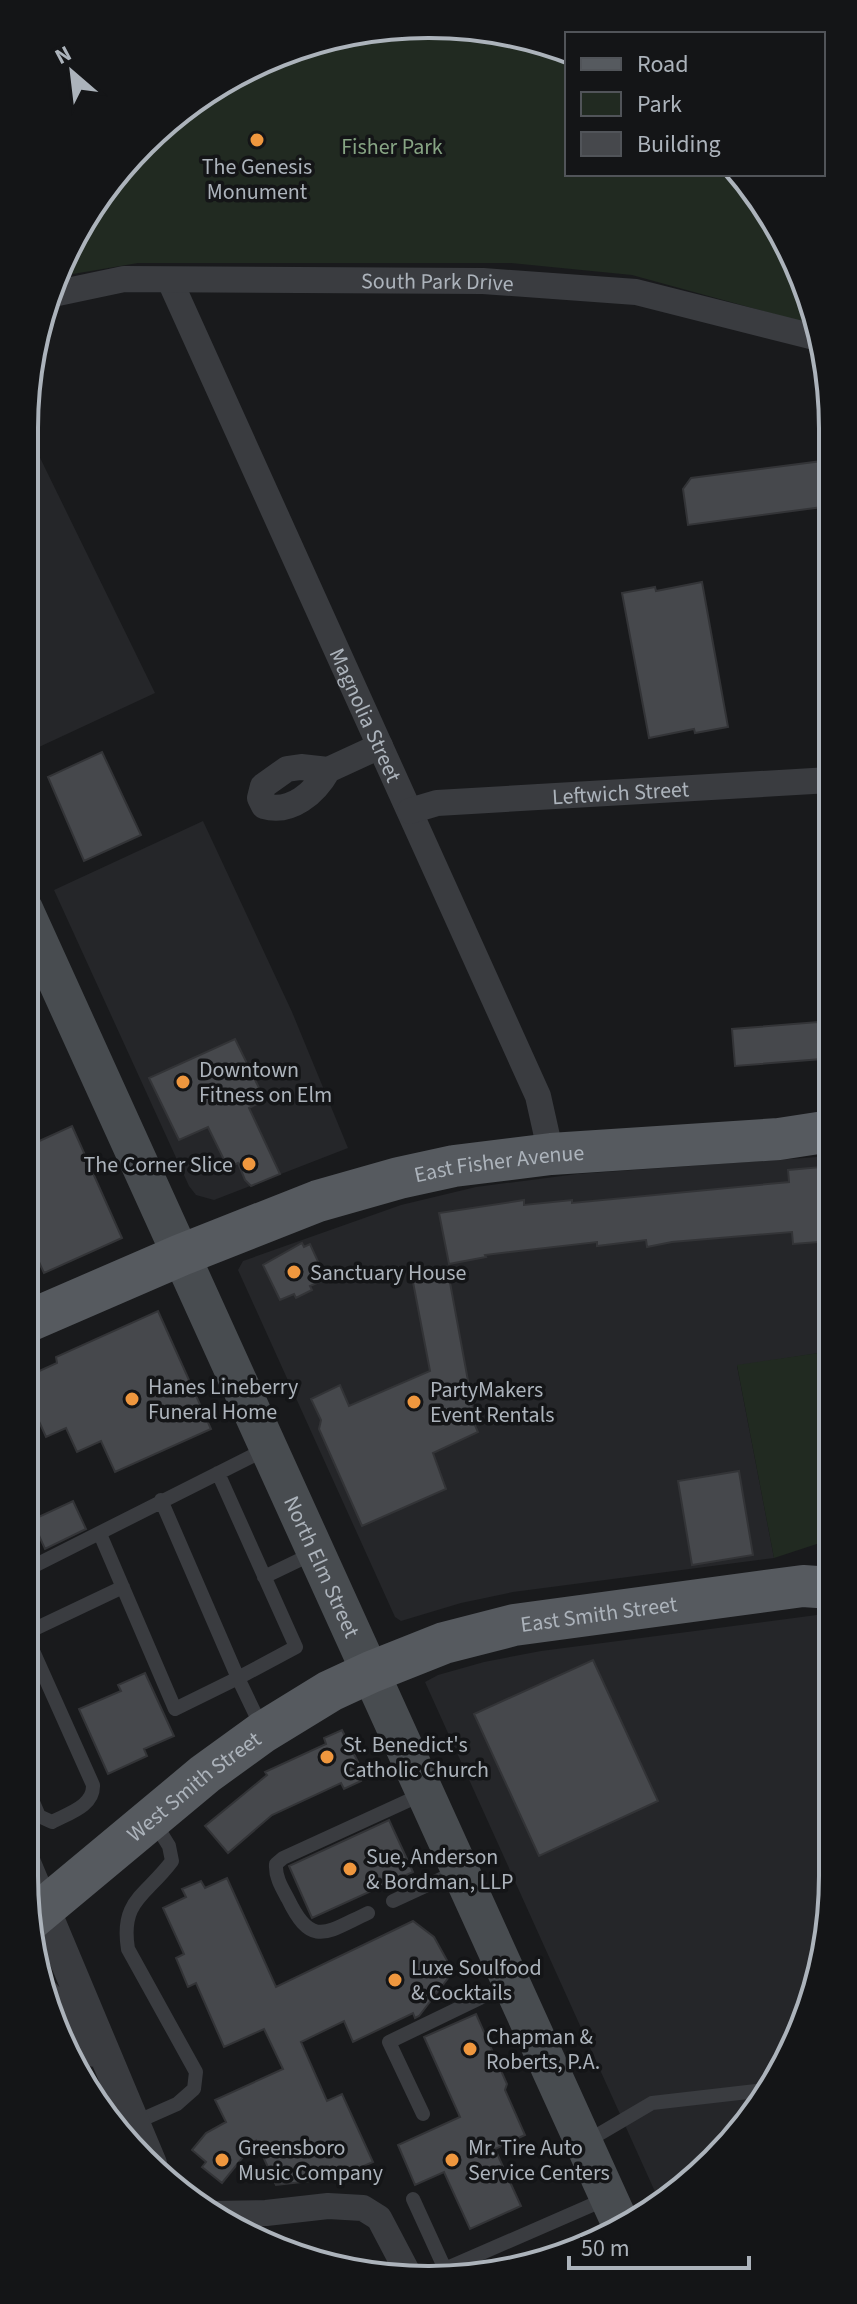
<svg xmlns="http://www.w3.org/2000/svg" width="857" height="2304" font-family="'Source Sans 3',sans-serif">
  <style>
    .built { fill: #252629 }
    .green { fill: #212a21 }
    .building { fill: #46484c; stroke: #333437; stroke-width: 2 }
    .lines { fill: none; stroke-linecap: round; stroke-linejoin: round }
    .service { stroke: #3a3c40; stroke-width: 14 }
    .minor { stroke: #3a3c40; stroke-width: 26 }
    .tertiary { stroke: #3a3c40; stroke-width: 32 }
    .secondary { stroke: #484c50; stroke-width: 38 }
    .primary { stroke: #565a5f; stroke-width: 42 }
    .poi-dot { fill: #ef973e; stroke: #141517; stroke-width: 3 }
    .labels { text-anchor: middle; stroke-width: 7; stroke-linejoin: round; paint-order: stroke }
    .park-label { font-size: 22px; fill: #87a584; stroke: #141517 }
    .poi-label { font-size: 22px; fill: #acb3bb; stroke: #141517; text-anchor: start }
    .street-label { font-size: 22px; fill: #acb3bb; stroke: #141517 }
    .rim { fill: none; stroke: #acb3bb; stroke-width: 4 }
  </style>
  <rect width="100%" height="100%" fill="#191a1c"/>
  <!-- built -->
  <path class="built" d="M24,425L155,693L24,754Z
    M203,821L292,1012L348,1148L214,1200L196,1195L189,1186L54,890Z
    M831,1156L832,1351L737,1366L774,1558L513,1592L461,1603L401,1621L395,1617L238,1270L243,1261L401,1205L476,1187L577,1174Z
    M832,1613L833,1875L819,1981L750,2121L661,2205L425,1682L438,1675L484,1662L541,1651Z"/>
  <!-- green -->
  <path class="green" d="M376,27L534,38L567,53V174H741L791,250L814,325L632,275L511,263H138L61,276L108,182L227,78Z
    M832,1351V1539L774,1558L737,1365Z"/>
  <!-- building -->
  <path class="building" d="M830,460V506L688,525L683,489L691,478Z
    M702,582L728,727L695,733L694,729L649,738L622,593L655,587L656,591Z
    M102,752L141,835L84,861L48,777Z
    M818,1022L822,1059L735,1066L732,1029Z
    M235,1039L265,1100L249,1108L280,1174L251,1186L245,1180L238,1163L228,1168L208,1127L179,1140L149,1078Z
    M72,1126L122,1238L44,1273L24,1229V1148Z
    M821,1167L822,1179L831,1178L832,1241L793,1244L792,1232L672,1242L647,1247L646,1240L597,1246V1242L485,1255L486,1257L449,1264L439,1213L524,1200V1205L572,1200V1203L789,1182L788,1170Z
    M302,1243L304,1247L310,1244L326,1279L310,1286L312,1290L296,1298L294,1294L280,1300L263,1265Z
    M449,1277L473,1408L468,1410L478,1432L433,1453L446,1489L362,1526L319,1429L321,1420L311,1399L340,1385L349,1406L430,1371L413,1282Z
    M158,1311L211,1429L115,1472L101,1441L77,1452L66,1428L46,1437L24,1388V1378L57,1363L56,1357Z
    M739,1471L753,1555L692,1565L678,1481Z
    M73,1501L86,1529L45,1549L32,1520Z
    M593,1660L658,1801L539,1856L474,1714Z
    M145,1673L174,1736L144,1749L147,1756L108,1774L79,1709L121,1691L118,1685Z
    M342,1730L362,1770L357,1772L361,1781L344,1789L341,1783L272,1815L228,1853L205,1826L267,1775L265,1772L326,1744L324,1738Z
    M389,1820L413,1872L312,1918L289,1866Z
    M227,1878L276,1987L413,1921L434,1937L449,1964V1977L419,2016L415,2018L413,2013L353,2042L344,2021L301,2042L327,2101L342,2094L373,2162L337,2178L276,2185L256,2141L222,2183L202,2167L206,2162L192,2150L206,2133L226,2122L215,2100L283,2069L264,2029L224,2047L196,1983L188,1987L176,1958L184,1954L163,1908L186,1897L182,1889L201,1881L205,1888Z
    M476,2014L507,2084L505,2090L525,2135L495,2149L521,2206L470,2229L444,2172L415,2185L398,2145L460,2117L424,2037Z"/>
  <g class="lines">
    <!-- service -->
    <path class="service" d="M218,1473L296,1647L238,1678L262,1728
      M100,1534L175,1709L238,1678L161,1500
      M24,1571L268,1448
      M264,1577L314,1553
      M24,1634L123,1587
      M24,1781L39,1816L52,1822C69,1813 94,1806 93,1785L25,1633
      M393,1901L458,1871
      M368,1913C327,1932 312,1949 288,1899C282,1888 275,1877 276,1864L283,1858L425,1793
      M423,2114L389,2042L511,1983
      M134,2123L177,2104L194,2089L196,2072L128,1949C120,1900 146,1896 172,1861L169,1846L153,1820
      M584,2143L652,2103L765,2090
      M413,2199L445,2269L608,2198"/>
    <!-- minor -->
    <g class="minor">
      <path id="s1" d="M170,281L538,1096L551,1154"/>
      <path id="s2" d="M53,294L124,279L483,281L636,292L818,338"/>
      <path d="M328,770C315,793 291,814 264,806L260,798L263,786L287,769L301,767L328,770L380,746"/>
      <path id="s3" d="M410,811L437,803L830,780"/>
      <path d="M213,2214L266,2213L328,2206L363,2208L379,2218L409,2275"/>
    </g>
    <!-- tertiary -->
    <path class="tertiary" d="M24,1861L151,2164
      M44,1994L95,2051"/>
    <!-- secondary -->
    <path class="secondary" id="s4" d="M24,909L621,2225"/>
    <!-- primary -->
    <g class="primary">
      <path id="s5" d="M24,1323L181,1255L318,1201L399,1178L454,1166L551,1154L779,1139L831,1131"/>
      <path id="s6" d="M31,1919L205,1774L263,1732L330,1691L371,1672L444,1643L514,1625L803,1586L832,1588"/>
    </g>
  </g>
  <!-- markers -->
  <g class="poi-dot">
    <circle cx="257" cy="140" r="8"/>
    <circle cx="183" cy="1082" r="8"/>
    <circle cx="249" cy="1164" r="8"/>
    <circle cx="294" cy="1272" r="8"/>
    <circle cx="132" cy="1399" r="8"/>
    <circle cx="414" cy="1402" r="8"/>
    <circle cx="327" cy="1757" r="8"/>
    <circle cx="350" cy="1869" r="8"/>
    <circle cx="395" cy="1980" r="8"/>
    <circle cx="470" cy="2049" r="8"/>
    <circle cx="222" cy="2160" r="8"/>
    <circle cx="452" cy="2160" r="8"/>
  </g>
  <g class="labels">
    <!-- park labels -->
    <g class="park-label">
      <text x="392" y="154">Fisher Park</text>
    </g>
    <!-- poi labels -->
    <g class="poi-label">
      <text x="257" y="174" text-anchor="middle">The Genesis<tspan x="257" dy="25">Monument</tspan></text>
      <text x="199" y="1077">Downtown<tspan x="199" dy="25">Fitness on Elm</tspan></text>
      <text x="233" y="1172" text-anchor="end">The Corner Slice</text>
      <text x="310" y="1280">Sanctuary House</text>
      <text x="148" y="1394">Hanes Lineberry<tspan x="148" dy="25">Funeral Home</tspan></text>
      <text x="430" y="1397">PartyMakers<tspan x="430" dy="25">Event Rentals</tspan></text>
      <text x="343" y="1752">St. Benedict's<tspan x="343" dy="25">Catholic Church</tspan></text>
      <text x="366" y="1864">Sue, Anderson<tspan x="366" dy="25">&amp; Bordman, LLP</tspan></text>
      <text x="411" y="1975">Luxe Soulfood<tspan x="411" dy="25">&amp; Cocktails</tspan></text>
      <text x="486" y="2044">Chapman &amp;<tspan x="486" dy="25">Roberts, P.A.</tspan></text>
      <text x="238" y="2155">Greensboro<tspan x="238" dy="25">Music Company</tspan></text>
      <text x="468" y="2155">Mr. Tire Auto<tspan x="468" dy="25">Service Centers</tspan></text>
    </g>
    <!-- street labels -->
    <g class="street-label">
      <text dy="8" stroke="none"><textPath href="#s2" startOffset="386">South Park Drive</textPath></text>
      <text dy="8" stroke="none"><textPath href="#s1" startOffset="476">Magnolia Street</textPath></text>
      <text dy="8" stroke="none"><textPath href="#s3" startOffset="212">Leftwich Street</textPath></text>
      <text dy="8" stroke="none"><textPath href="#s5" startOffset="504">East Fisher Avenue</textPath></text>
      <text dy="8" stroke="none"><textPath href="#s4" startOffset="722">North Elm Street</textPath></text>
      <text dy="8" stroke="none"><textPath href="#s6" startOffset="658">East Smith Street</textPath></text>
      <text dy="8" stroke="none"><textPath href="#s6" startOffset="210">West Smith Street</textPath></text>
    </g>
  </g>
  <!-- crop -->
  <path d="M0 0H857V2304H0ZM428 38H429A390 390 0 0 1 819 428V1876A390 390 0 0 1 429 2266H428A390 390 0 0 1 38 1876V428A390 390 0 0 1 428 38Z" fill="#141517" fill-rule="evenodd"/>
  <path class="rim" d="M428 38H429A390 390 0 0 1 819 428V1876A390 390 0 0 1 429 2266H428A390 390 0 0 1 38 1876V428A390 390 0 0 1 428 38Z"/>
  <!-- legend -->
  <rect x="565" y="32" width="260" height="144" fill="#141517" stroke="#515459" stroke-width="2"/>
  <rect x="581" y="58" width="40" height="12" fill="#565a5f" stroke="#515459" stroke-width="2"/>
  <text x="637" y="72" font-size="24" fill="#acb3bb">Road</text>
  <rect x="581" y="92" width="40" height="24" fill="#212a21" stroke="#515459" stroke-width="2"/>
  <text x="637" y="112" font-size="24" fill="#acb3bb">Park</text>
  <rect x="581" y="132" width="40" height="24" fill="#46484c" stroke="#515459" stroke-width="2"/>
  <text x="637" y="152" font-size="24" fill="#acb3bb">Building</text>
  <!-- north arrow -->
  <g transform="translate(72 72) rotate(332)" stroke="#141517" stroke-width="6" paint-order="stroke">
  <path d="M0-6L14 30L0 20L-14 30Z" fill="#acb3bb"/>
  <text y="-12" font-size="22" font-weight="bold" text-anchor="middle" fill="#acb3bb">N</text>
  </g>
  <!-- scale -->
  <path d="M569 2256v12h180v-12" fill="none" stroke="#acb3bb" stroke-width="4"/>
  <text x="581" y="2256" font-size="24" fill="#acb3bb" stroke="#141517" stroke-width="6" paint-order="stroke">50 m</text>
</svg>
